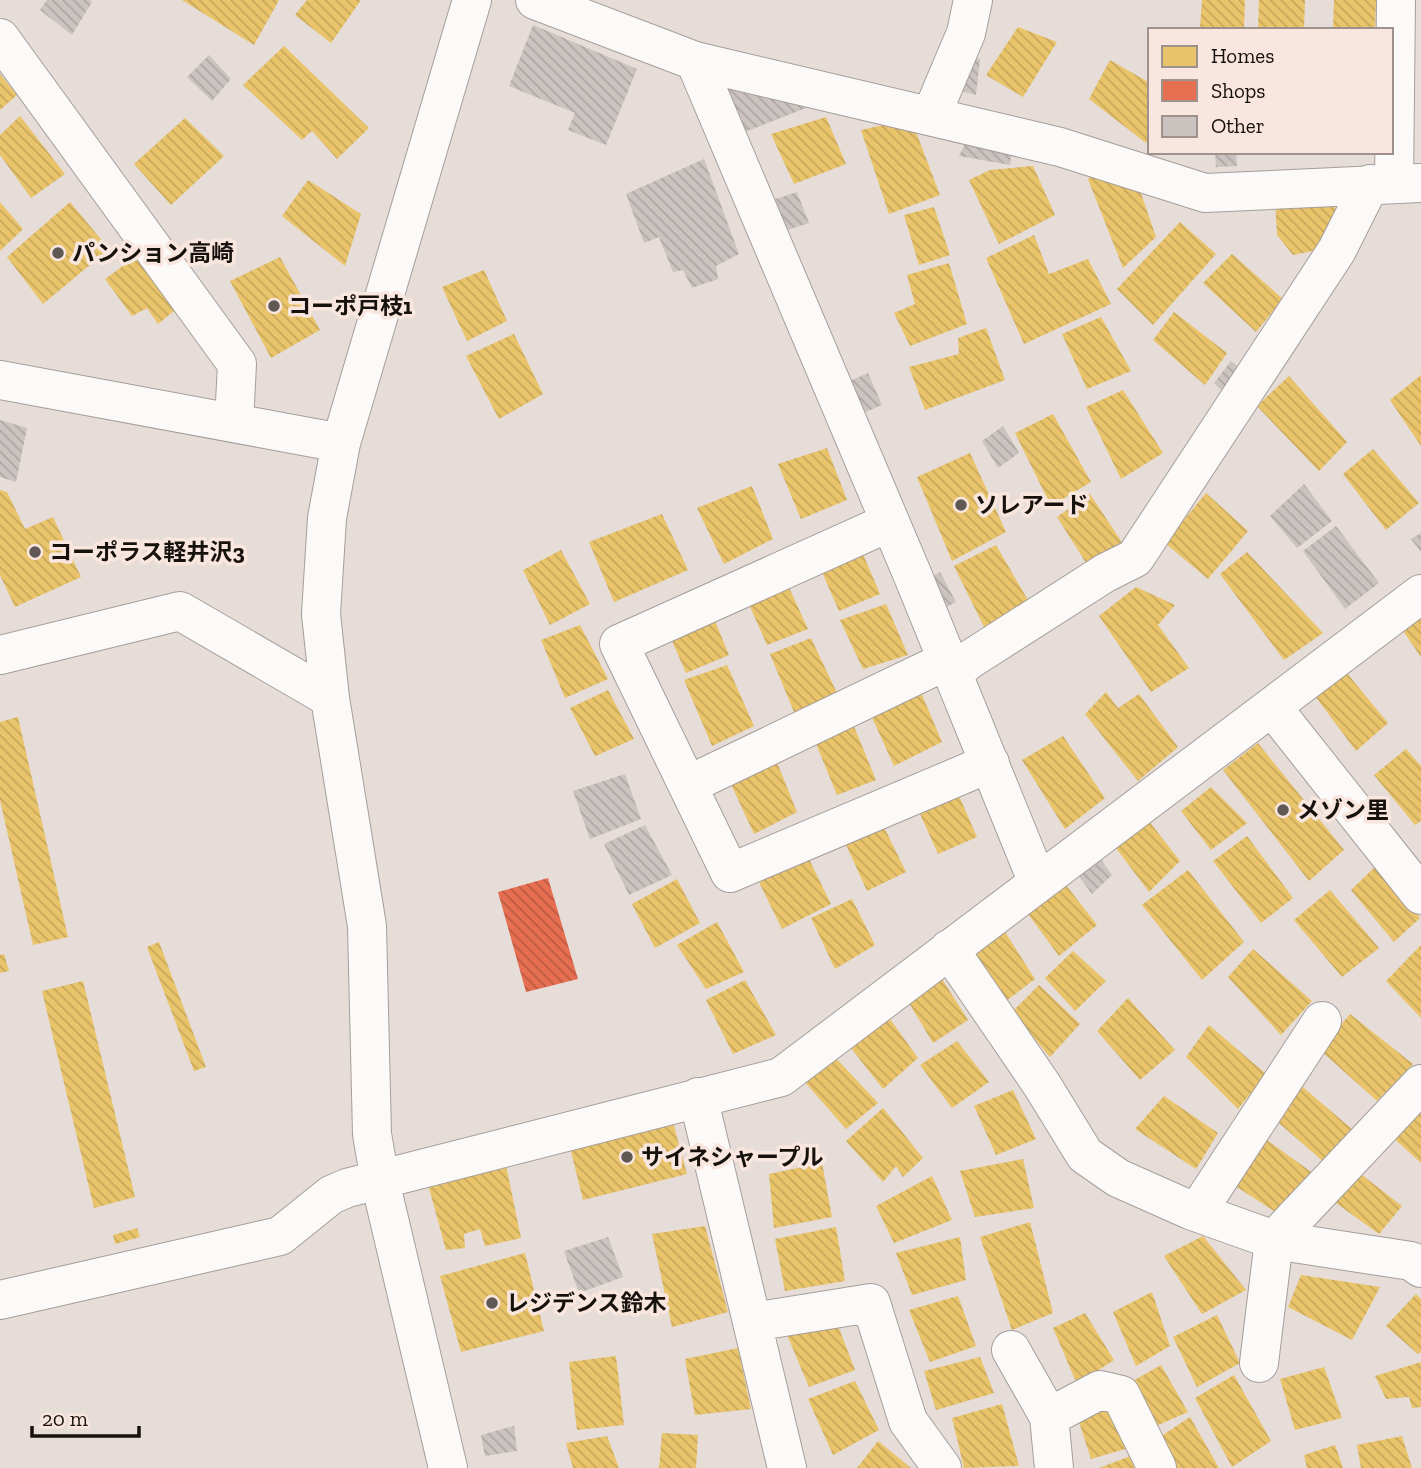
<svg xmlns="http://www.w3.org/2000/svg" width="1421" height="1468" font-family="'Zilla Slab','Noto Sans JP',serif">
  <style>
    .homes { fill: url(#homes-back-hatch) }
    .shops { fill: url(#shops-back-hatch) }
    .building { fill: url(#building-back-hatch) }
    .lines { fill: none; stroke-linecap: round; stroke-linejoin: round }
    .minor-casing { stroke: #a69e9a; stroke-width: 40 }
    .minor { stroke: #fbfaf9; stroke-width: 38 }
    .poi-dot { fill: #5f5855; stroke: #f9e7df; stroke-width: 2.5 }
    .labels { text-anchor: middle; stroke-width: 7; stroke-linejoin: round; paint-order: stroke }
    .poi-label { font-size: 23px; font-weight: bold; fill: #17110e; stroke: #f9e7df; text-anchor: start }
  </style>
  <defs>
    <pattern id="homes-back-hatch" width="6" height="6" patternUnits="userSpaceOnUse" patternTransform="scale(1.75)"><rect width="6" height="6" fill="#e9c46a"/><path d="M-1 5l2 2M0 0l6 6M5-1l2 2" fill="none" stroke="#c7a75b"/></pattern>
    <pattern id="shops-back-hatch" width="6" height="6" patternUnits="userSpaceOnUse" patternTransform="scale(1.75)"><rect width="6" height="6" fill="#e76f51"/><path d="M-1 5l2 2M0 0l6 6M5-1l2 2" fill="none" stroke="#ba5a42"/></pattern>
    <pattern id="building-back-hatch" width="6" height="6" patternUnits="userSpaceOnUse" patternTransform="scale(1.75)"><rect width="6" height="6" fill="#cac3c0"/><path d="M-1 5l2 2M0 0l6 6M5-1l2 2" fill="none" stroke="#ada6a4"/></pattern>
  </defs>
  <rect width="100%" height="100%" fill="#e6dcd8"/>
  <!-- homes -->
  <path class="homes" d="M182,0H279L254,45Z
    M307,0H361L331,43L295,15Z
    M1202,0H1245L1244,30L1200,28Z
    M1259,0H1305L1304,30H1258Z
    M1334,0H1376L1375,30H1333Z
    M1018,27L1057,42L1023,97L986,75Z
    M284,46L369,128L337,159L312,131L302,140L243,85Z
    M1110,60L1150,83V135L1146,143L1089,99Z
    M0,74L17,95L0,110Z
    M20,116L65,174L31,198L0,155V135Z
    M826,117L846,164L794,184L771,134Z
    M185,118L224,156L171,205L134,164Z
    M911,119L940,195L889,214L861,130Z
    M1033,166L1055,215L999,244L969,180L990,170Z
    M1099,169L1136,179L1156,237L1123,268L1088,179Z
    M308,180L361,214L345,266L282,216Z
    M1332,197L1338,219L1323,249L1293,255L1277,235L1275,199Z
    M0,202L23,229L0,251Z
    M70,202L109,249L43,304L7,257Z
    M934,207L950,255L919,265L904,215Z
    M1180,222L1216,254L1153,325L1117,289Z
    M1034,235L1049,274L1088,259L1111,304L1024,344L986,258Z
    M1232,254L1283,299L1256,332L1203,283Z
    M138,255L180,306L158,324L147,308L132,316L105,279Z
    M280,257L320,330L271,358L230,281Z
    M949,263L967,324L910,346L894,313L915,304L907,275Z
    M484,270L507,321L467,341L442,287Z
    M1174,312L1227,353L1205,385L1153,340Z
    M1101,317L1131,371L1087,389L1062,334Z
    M986,328L1005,380L925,410L909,367L959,354L958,338Z
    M514,334L543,394L499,419L466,356Z
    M1421,375V446L1390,400Z
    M1289,376L1347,442L1319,471L1257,406Z
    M1123,390L1163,453L1121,479L1086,407Z
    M1053,414L1091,482L1051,506L1015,433Z
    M827,448L847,500L801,519L778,464Z
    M1373,449L1419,503L1386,530L1343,474Z
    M970,453L1006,532L952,561L917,477Z
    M752,486L773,539L724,564L697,508Z
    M0,490L7,492L25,529L53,517L81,577L15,607L0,575Z
    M1206,493L1248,531L1208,579L1165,543Z
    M1090,494L1125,547L1090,569L1057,517Z
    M662,514L688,570L614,602L589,542Z
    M996,545L1032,607L989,637L954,566Z
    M860,547L880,594L839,611L818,563Z
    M561,550L590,604L550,625L523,570Z
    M1247,552L1323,633L1284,660L1220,574Z
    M786,581L808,629L767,645L747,600Z
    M1136,587L1175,605L1158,625L1189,668L1151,692L1099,616Z
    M886,604L908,655L863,669L840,620Z
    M711,611L729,655L686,673L668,632Z
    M1421,615V657L1401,628Z
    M580,625L608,679L565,698L541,640Z
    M811,638L837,693L794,712L770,654Z
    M727,665L754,726L712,746L684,680Z
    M1346,672L1388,723L1356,751L1315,696Z
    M608,690L634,739L595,756L570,708Z
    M920,690L942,742L894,766L870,713Z
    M1106,692L1118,708L1139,694L1178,747L1138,781L1085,714Z
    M18,717L68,937L33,945L0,800V722Z
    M851,719L876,780L837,795L814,739Z
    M1063,736L1105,798L1065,829L1022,760Z
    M1258,743L1344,850L1309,881L1223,770Z
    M1406,749L1421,766V821L1415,825L1374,775Z
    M776,760L797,812L754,834L730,782Z
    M1211,787L1247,823L1211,850L1181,811Z
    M956,789L977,837L938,854L916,805Z
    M1145,816L1180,861L1149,892L1113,844Z
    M881,821L906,872L867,891L843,838Z
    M1247,836L1293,898L1261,923L1213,861Z
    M807,855L831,904L782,929L757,878Z
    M1377,865L1420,918L1394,942L1351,890Z
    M1188,870L1244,942L1202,980L1142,905Z
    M1059,876L1097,925L1059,956L1020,903Z
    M677,879L700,923L655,948L632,904Z
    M1330,890L1379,948L1342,977L1294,920Z
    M852,899L875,945L835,969L811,918Z
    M717,922L744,972L706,989L677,945Z
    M1000,924L1035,979L1002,1004L966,947Z
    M159,942L206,1067L194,1071L147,947Z
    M1421,945V1018L1386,981Z
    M1253,949L1312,1001L1281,1035L1228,977Z
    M1073,951L1106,981L1075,1011L1045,978Z
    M4,954L9,971L0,973V955Z
    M940,976L968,1020L933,1043L906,998Z
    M745,980L776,1035L733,1054L706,1000Z
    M83,981L135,1197L94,1208L42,991Z
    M1039,985L1080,1024L1050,1057L1012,1012Z
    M1128,998L1175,1050L1140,1080L1097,1031Z
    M885,1012L918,1058L883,1089L844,1039Z
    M1350,1014L1413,1064L1377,1101L1320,1050Z
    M1209,1025L1266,1074L1238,1109L1186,1057Z
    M957,1041L989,1082L952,1108L920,1065Z
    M834,1056L878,1103L846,1129L804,1081Z
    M1297,1082L1353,1130L1326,1164L1272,1117Z
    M1013,1090L1036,1139L996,1155L974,1106Z
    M1164,1096L1218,1133L1196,1169L1135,1129Z
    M1421,1102V1163L1389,1134Z
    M883,1108L923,1158L903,1177L896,1166L883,1182L846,1141Z
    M671,1115L687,1174L583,1200L568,1139Z
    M1264,1138L1314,1174L1283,1217L1229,1182Z
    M1023,1159L1034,1208L975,1217L960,1171Z
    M822,1163L832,1217L774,1228L769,1174Z
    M506,1165L521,1238L485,1246L480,1229L464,1234L465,1248L446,1250L429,1188Z
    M1358,1172L1402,1206L1379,1234L1332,1200Z
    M932,1176L952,1220L894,1243L876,1206Z
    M1030,1222L1053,1313L1012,1330L980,1237Z
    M705,1226L728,1312L672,1327L652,1234Z
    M836,1227L845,1281L785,1291L775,1239Z
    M137,1228L140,1237L115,1244L113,1235Z
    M1203,1236L1246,1290L1202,1314L1164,1256Z
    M960,1237L966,1280L912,1295L896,1253Z
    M525,1253L544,1331L461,1352L440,1276Z
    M1301,1275L1380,1287L1352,1340L1288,1307Z
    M1152,1292L1170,1346L1136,1366L1113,1312Z
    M1416,1294L1421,1299V1352L1418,1354L1386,1326Z
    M958,1296L976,1346L930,1362L909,1310Z
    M1085,1313L1114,1360L1077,1384L1053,1328Z
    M1217,1315L1240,1363L1197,1387L1173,1337Z
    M835,1318L855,1370L809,1387L785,1330Z
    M738,1348L751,1409L695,1415L685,1359Z
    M616,1356L624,1425L577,1430L569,1362Z
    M980,1357L994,1393L936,1410L924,1371Z
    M1421,1362V1407L1412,1408L1409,1397L1386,1399L1375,1376Z
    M1161,1365L1188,1412L1147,1430L1124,1386Z
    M1324,1367L1342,1418L1295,1430L1280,1379Z
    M1234,1375L1271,1441L1232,1467L1195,1398Z
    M855,1381L879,1430L833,1455L808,1399Z
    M1111,1399L1132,1447L1091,1459L1077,1416Z
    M1002,1404L1019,1466L964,1468L952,1418Z
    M1190,1417L1219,1468H1175L1160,1437Z
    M662,1433L698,1435L696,1468H659Z
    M607,1436L619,1468H573L566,1443Z
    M1402,1436L1412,1468H1361L1357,1445Z
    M878,1441L911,1468H857Z
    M1335,1445L1343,1468H1307L1304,1455Z
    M1133,1455L1138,1468H1099Z"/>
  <!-- shops -->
  <path class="shops" d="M548,878L578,979L526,992L498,892Z"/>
  <!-- building -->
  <path class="building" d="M47,0H90L92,2L72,35L40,10Z
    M533,25L637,69L606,145L568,130L575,113L509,86Z
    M209,55L231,79L212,101L187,77Z
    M968,58L980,59L976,95L957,90Z
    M715,87L797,93L806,108L742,133Z
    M968,138L1012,146L1010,165L959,156Z
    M1215,152H1236L1237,166L1216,167Z
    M704,159L739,254L716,266L718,279L692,288L683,270L673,272L659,237L644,243L626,194Z
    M797,192L809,223L775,234L763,203Z
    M1231,361L1247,375L1230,399L1214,383Z
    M868,373L882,405L856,416L843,384Z
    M0,420L27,428L16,482L0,477Z
    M1003,426L1019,453L998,468L982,441Z
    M1304,484L1332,521L1297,548L1270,516Z
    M1336,526L1379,583L1345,609L1303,551Z
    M1421,533V552L1411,539Z
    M940,572L956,602L935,613L923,582Z
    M625,774L641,819L590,839L573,791Z
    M645,825L672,875L629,895L604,844Z
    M1095,851L1112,875L1092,894L1072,867Z
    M608,1237L623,1277L579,1293L564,1251Z
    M514,1426L517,1451L485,1456L481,1435Z"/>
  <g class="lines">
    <!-- minor casing -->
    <g class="minor-casing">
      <path id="minor" d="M535,0L695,61L1060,147L1205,193L1421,183
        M0,38L237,364L234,422
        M695,61L913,576L1038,883
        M931,116L966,33L973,0
        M1394,184L1396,0
        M0,380L341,443
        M890,522L619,644L730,873L990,763
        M0,655L180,611L330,698
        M954,673L969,660L1105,573L1135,558L1337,250L1370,184
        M1272,707L1421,895
        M688,785L948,660
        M949,949L1042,1085L1085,1155L1118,1178L1190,1210L1274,1240L1411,1261L1421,1268
        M698,1097L787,1468
        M1197,1212L1322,1021
        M0,1300L280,1236L331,1195L347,1188L781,1077L1421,594
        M752,1322L871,1303L908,1421L942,1468
        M1011,1350L1049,1417L1054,1468
        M1259,1363L1274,1240L1421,1084
        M1049,1417L1100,1390L1121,1395L1157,1468
        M448,1468L380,1181L372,1134L367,926L330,698L321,614L327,518L341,443L472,0"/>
    </g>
    <!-- minor -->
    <use href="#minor" class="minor"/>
  </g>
  <!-- markers -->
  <g class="poi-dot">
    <circle cx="58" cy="253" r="7"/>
    <circle cx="274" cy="306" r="7"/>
    <circle cx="961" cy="505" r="7"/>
    <circle cx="35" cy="552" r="7"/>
    <circle cx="1283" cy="810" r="7"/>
    <circle cx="627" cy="1157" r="7"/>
    <circle cx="492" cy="1303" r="7"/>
  </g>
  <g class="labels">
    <!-- poi labels -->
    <g class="poi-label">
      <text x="72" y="261">パンション高崎</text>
      <text x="288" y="314">コーポ戸枝1</text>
      <text x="975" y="513">ソレアード</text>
      <text x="49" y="560">コーポラス軽井沢3</text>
      <text x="1297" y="818">メゾン里</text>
      <text x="641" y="1165">サイネシャープル</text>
      <text x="506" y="1311">レジデンス鈴木</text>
    </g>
  </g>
  <!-- legend -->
  <rect x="1148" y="28" width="245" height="126" fill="#f9e7df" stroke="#9f918b" stroke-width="2"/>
  <rect x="1162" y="46" width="35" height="21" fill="#e9c46a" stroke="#9f918b" stroke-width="2"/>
  <text x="1211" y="63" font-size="21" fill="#17110e">Homes</text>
  <rect x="1162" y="80" width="35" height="21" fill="#e76f51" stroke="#9f918b" stroke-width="2"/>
  <text x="1211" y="98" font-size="21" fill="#17110e">Shops</text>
  <rect x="1162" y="116" width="35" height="21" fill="#cac3c0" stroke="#9f918b" stroke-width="2"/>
  <text x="1211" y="133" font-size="21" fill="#17110e">Other</text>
  <!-- scale -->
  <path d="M32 1426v10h107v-10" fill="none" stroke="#17110e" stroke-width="3.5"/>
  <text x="42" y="1426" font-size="21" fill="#17110e" stroke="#f9e7df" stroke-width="5" paint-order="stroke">20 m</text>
</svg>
